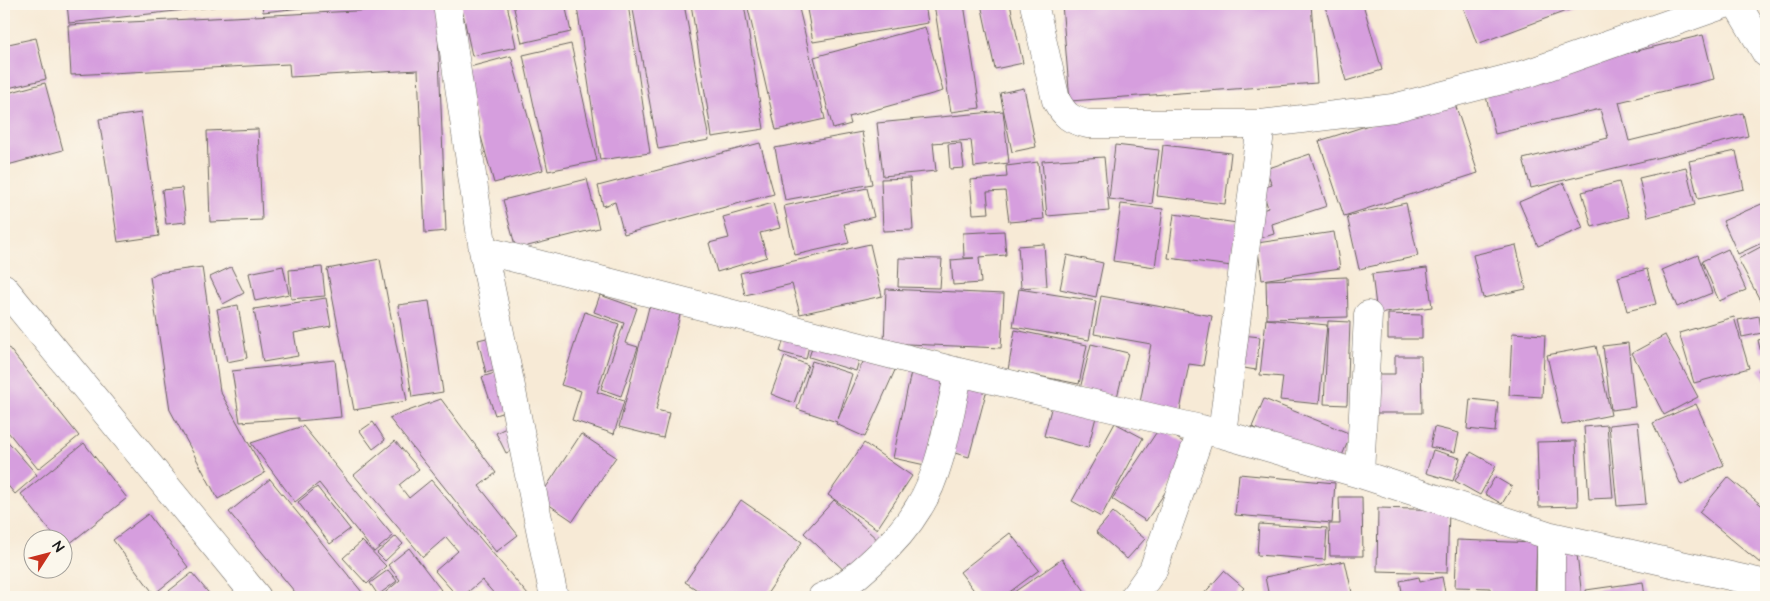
<svg xmlns="http://www.w3.org/2000/svg" width="1770" height="601" font-family="'Architects Daughter',sans-serif">
  <style>
    .building { fill: #d69ede }
    .lines { fill: none; stroke-linecap: round; stroke-linejoin: round }
    .minor-casing { stroke: #69645d; stroke-width: 29 }
    .minor { stroke: #fff; stroke-width: 28 }
  </style>
  <rect width="100%" height="100%" fill="#fbf7ec"/>
  <filter id="ink" filterUnits="userSpaceOnUse"><feTurbulence type="fractalNoise" baseFrequency=".02" numOctaves="2"/><feDisplacementMap in="SourceGraphic" scale="10" xChannelSelector="R" yChannelSelector="G"/><feConvolveMatrix kernelMatrix="1 2 1 2 8 2 1 2 1" color-interpolation-filters="sRGB"/></filter>
  <filter id="wash" filterUnits="userSpaceOnUse"><feTurbulence type="fractalNoise" baseFrequency=".0096" numOctaves="4" result="noise"/><feDisplacementMap in="SourceGraphic" scale="20" xChannelSelector="R" yChannelSelector="G"/><feGaussianBlur stdDeviation="1.12" result="paint"/><feColorMatrix in="noise" values="0 0 0 0 0 0 0 0 0 0 0 0 0 0 0 0 0 1.4 0 .05"/><feComposite in="paint" operator="in"/></filter>
  <g filter="url(#wash)">
    <rect width="100%" height="100%" fill="#f7ead6"/>
    <g id="blocks">
      <!-- building -->
      <path class="building" d="M67,4H229V5L69,23Z
        M262,4H330V5L263,12Z
        M461,4H507L516,47L472,56Z
        M513,4H565L571,32L522,43Z
        M601,4H628L650,153L600,160L577,7Z
        M632,4H684L709,140L658,149Z
        M691,4H744L764,129L712,137Z
        M747,4H798L825,119L776,130Z
        M806,4H925L928,23L813,42Z
        M934,4H964L980,108L951,112Z
        M981,4H1010L1023,63L995,69Z
        M1062,4H1311L1317,83L1070,101Z
        M1335,4H1363L1382,70L1346,81L1325,6Z
        M1462,4H1585L1477,44Z
        M437,7L446,231L425,233L418,70L290,77L289,64L71,75L68,25Z
        M925,27L943,91L849,117L851,124L833,129L814,57Z
        M1703,35L1714,79L1619,102L1629,141L1743,113L1748,136L1531,188L1523,159L1608,138L1600,109L1495,134L1484,88Z
        M36,38L46,79L4,89V45Z
        M571,44L597,161L548,171L523,55Z
        M511,56L543,170L494,183L462,69Z
        M45,83L63,150L4,166V94Z
        M1024,88L1036,147L1012,152L1000,93Z
        M1453,98L1478,173L1344,216L1319,141Z
        M1003,111L1009,163L974,167L971,140L933,143L936,171L883,176L877,123Z
        M141,113L159,236L118,242L99,119Z
        M258,129L262,220L210,222L207,131Z
        M862,132L872,184L785,200L775,148Z
        M760,143L774,194L624,234L615,202L603,206L598,186Z
        M961,143L964,168L950,169L948,144Z
        M1115,145L1159,150L1152,204L1109,199Z
        M1163,145L1231,153L1225,204L1157,196Z
        M1736,151L1744,189L1698,199L1689,161Z
        M1310,154L1327,206L1272,224L1274,234L1258,239L1249,215L1268,208L1262,188L1272,185L1266,169Z
        M1104,157L1109,211L1047,216L1042,161Z
        M1038,162L1044,219L1009,222L1005,191L987,192L989,213L973,214L970,180L1007,177L1006,166Z
        M1686,167L1695,205L1648,217L1639,178Z
        M910,178L913,230L883,231L881,179Z
        M587,179L599,228L516,249L503,200Z
        M1619,182L1629,217L1592,227L1582,192Z
        M1564,183L1583,228L1538,246L1519,202Z
        M182,188L186,222L166,224L162,190Z
        M867,188L874,217L844,224L849,243L795,255L784,206Z
        M1766,202V241L1738,254L1723,221Z
        M773,203L780,228L760,233L767,257L717,272L709,243L729,238L723,217Z
        M1406,203L1418,256L1359,269L1347,216Z
        M1121,204L1163,209L1155,267L1113,261Z
        M1174,214L1237,223L1232,266L1168,258Z
        M1004,231L1006,255L979,257L981,283L953,285L951,260L974,258H964L963,233Z
        M1334,232L1340,268L1262,280L1257,243Z
        M870,244L882,296L800,314L792,284L745,295L740,273Z
        M1044,244L1047,286L1021,288L1018,246Z
        M1766,244V296L1760,300L1738,259Z
        M1516,245L1526,289L1483,298L1473,255Z
        M1728,249L1746,290L1719,301L1702,261Z
        M1067,255L1103,263L1096,297L1060,289Z
        M1698,255L1712,293L1677,307L1662,270Z
        M899,258L942,259L940,288L898,287Z
        M380,259L407,401L354,410L327,269Z
        M283,266L289,294L255,301L249,273Z
        M202,267L220,391L265,473L218,499L170,410L150,277L157,273Z
        M231,267L244,293L223,304L210,277Z
        M322,267L325,296L291,299L289,270Z
        M1427,268L1432,307L1377,314L1372,274Z
        M1647,269L1656,304L1627,311L1618,277Z
        M1347,277L1348,317L1267,319L1266,280Z
        M886,289L1004,294L1001,348L884,343Z
        M1019,289L1096,301L1089,340L1013,327Z
        M600,295L637,308L625,343L638,347L621,396L601,389L624,323L594,312Z
        M1101,296L1212,316L1203,366L1189,364L1179,416L1139,408L1151,344L1094,334Z
        M326,298L331,326L294,333L298,356L263,362L254,309Z
        M429,301L443,392L412,397L398,305Z
        M238,305L247,358L227,362L217,309Z
        M649,307L680,315L656,410L669,413L663,438L619,427Z
        M585,312L619,324L597,392L624,401L614,434L572,420L581,391L561,385Z
        M1388,314L1422,315V339H1388Z
        M1759,316L1762,333L1742,337L1738,320Z
        M1734,317L1749,368L1694,383L1679,333Z
        M1266,319L1327,325L1319,404L1280,400L1283,377L1260,375Z
        M1328,321L1350,322L1347,405L1324,404Z
        M1015,330L1087,345L1079,384L1008,370Z
        M786,331L811,337L806,359L780,352Z
        M1512,333L1545,335L1542,397L1509,395Z
        M1242,335L1260,337L1256,370L1238,367Z
        M1665,335L1698,397L1664,415L1632,353Z
        M495,336L503,368L486,373L478,340Z
        M1766,338V352L1761,353L1758,340Z
        M815,339L861,353L856,371L809,357Z
        M4,342L79,436L38,469L4,427Z
        M1628,343L1635,407L1611,410L1603,346Z
        M1091,344L1128,353L1117,397L1080,389Z
        M1596,346L1611,415L1562,425L1547,355Z
        M866,355L896,368L865,437L836,424L837,422L797,409L812,361L852,374L838,419Z
        M785,356L808,365L794,403L771,394Z
        M1395,356H1421L1422,413H1372V374H1395Z
        M335,360L341,417L298,421V418L240,422L232,371Z
        M1766,365V382L1758,370Z
        M912,367L944,374L925,465L893,458Z
        M501,371L514,409L495,415L482,377Z
        M962,382L987,389L969,457L944,450Z
        M441,399L496,473L479,486L518,535L496,552L389,418Z
        M1264,399L1351,434L1339,463L1252,427Z
        M1470,399L1498,402L1495,432L1467,429Z
        M1696,404L1724,465L1681,485L1653,423Z
        M1052,405L1096,417L1088,448L1044,436Z
        M373,422L385,440L373,449L360,431Z
        M1638,422L1646,504L1617,506L1609,425Z
        M1115,423L1143,438L1101,517L1072,501Z
        M512,425L522,446L506,453L496,433Z
        M1607,425L1613,498L1589,499L1584,427Z
        M303,426L393,536L374,552L319,483L295,502L251,443Z
        M1160,427L1194,449L1146,521L1112,499Z
        M1434,427L1459,433L1455,452L1430,447Z
        M581,434L616,457L573,521L539,498Z
        M4,437L37,475L15,494L4,481Z
        M395,441L419,469L399,485L409,498L431,480L528,595L525,597H497L482,580L462,597H458L435,571L458,551L446,537L423,557L354,475Z
        M1576,441L1578,506L1539,507L1537,442Z
        M84,443L127,498L64,548L62,546V538H56L21,494Z
        M864,443L912,476L877,529L828,495Z
        M1433,450L1460,458L1453,481L1426,473Z
        M1471,452L1496,466L1480,495L1455,481Z
        M1239,474L1335,483L1332,523L1235,515Z
        M1495,477L1512,487L1502,504L1485,494Z
        M1728,477L1766,509V555L1760,563L1699,512Z
        M270,479L366,597H299L229,512Z
        M317,487L350,529L330,544L298,502Z
        M1339,497H1362L1363,556H1330L1329,524H1340Z
        M741,500L802,542L765,597H708L685,582Z
        M834,500L879,541L849,575L804,533Z
        M1378,508L1449,510L1447,573L1377,571Z
        M1113,512L1145,539L1127,559L1096,532Z
        M148,514L188,567L154,594L113,540Z
        M1259,524L1327,528L1325,560L1257,555Z
        M1010,533L1039,570L1003,597H979L960,572Z
        M396,536L403,544L385,561L377,553Z
        M1457,540L1537,543L1535,595L1490,593V588L1455,587Z
        M362,541L386,566L367,584L343,558Z
        M1576,546L1582,597H1558L1552,549Z
        M409,548L441,590L432,597H380L400,580L388,565Z
        M1062,559L1089,597H1007Z
        M1345,561L1353,597H1269L1265,577Z
        M388,570L397,581L378,595L370,583Z
        M1224,571L1244,588L1236,597H1201Z
        M192,573L212,597H161Z
        M1419,577L1420,582L1442,577L1446,597H1403L1400,581Z
        M1643,582L1645,597H1587L1586,590Z"/>
    </g>
  </g>
  <g filter="url(#ink)">
    <use href="#blocks" fill-opacity="0" stroke="#69645d" stroke-width="1"/>
    <g class="lines">
      <!-- minor casing -->
      <g class="minor-casing">
        <path id="minor" d="M447,4L483,250L554,597
          M1034,4L1056,100C1065,116 1070,120 1088,124H1261L1393,108L1529,73L1725,4
          M1737,4L1766,53
          M483,250L959,372L1222,434L1360,474L1551,536L1766,584
          M4,288L257,597
          M1222,434L1261,124
          M1360,474L1368,315
          M822,597C840,591 858,575 872,562C890,546 906,529 919,507C942,471 949,414 959,372
          M1134,597L1153,570L1202,429
          M1551,597V536"/>
      </g>
      <!-- minor -->
      <use href="#minor" class="minor"/>
    </g>
  </g>
  <!-- margin -->
  <rect width="1770" height="601" fill="none" stroke="#fbf7ec" stroke-width="20"/>
  <!-- north arrow -->
  <g transform="translate(48 554) rotate(54)"><circle r="24" fill="#fbf7ec" stroke="#a29f99"/>
  <path d="M0-4L9 19L0 12L-9 19Z" fill="#c8321e"/>
  <text y="-8" font-size="14" font-weight="bold" text-anchor="middle" fill="#1c1c1c">N</text>
  </g>
</svg>
